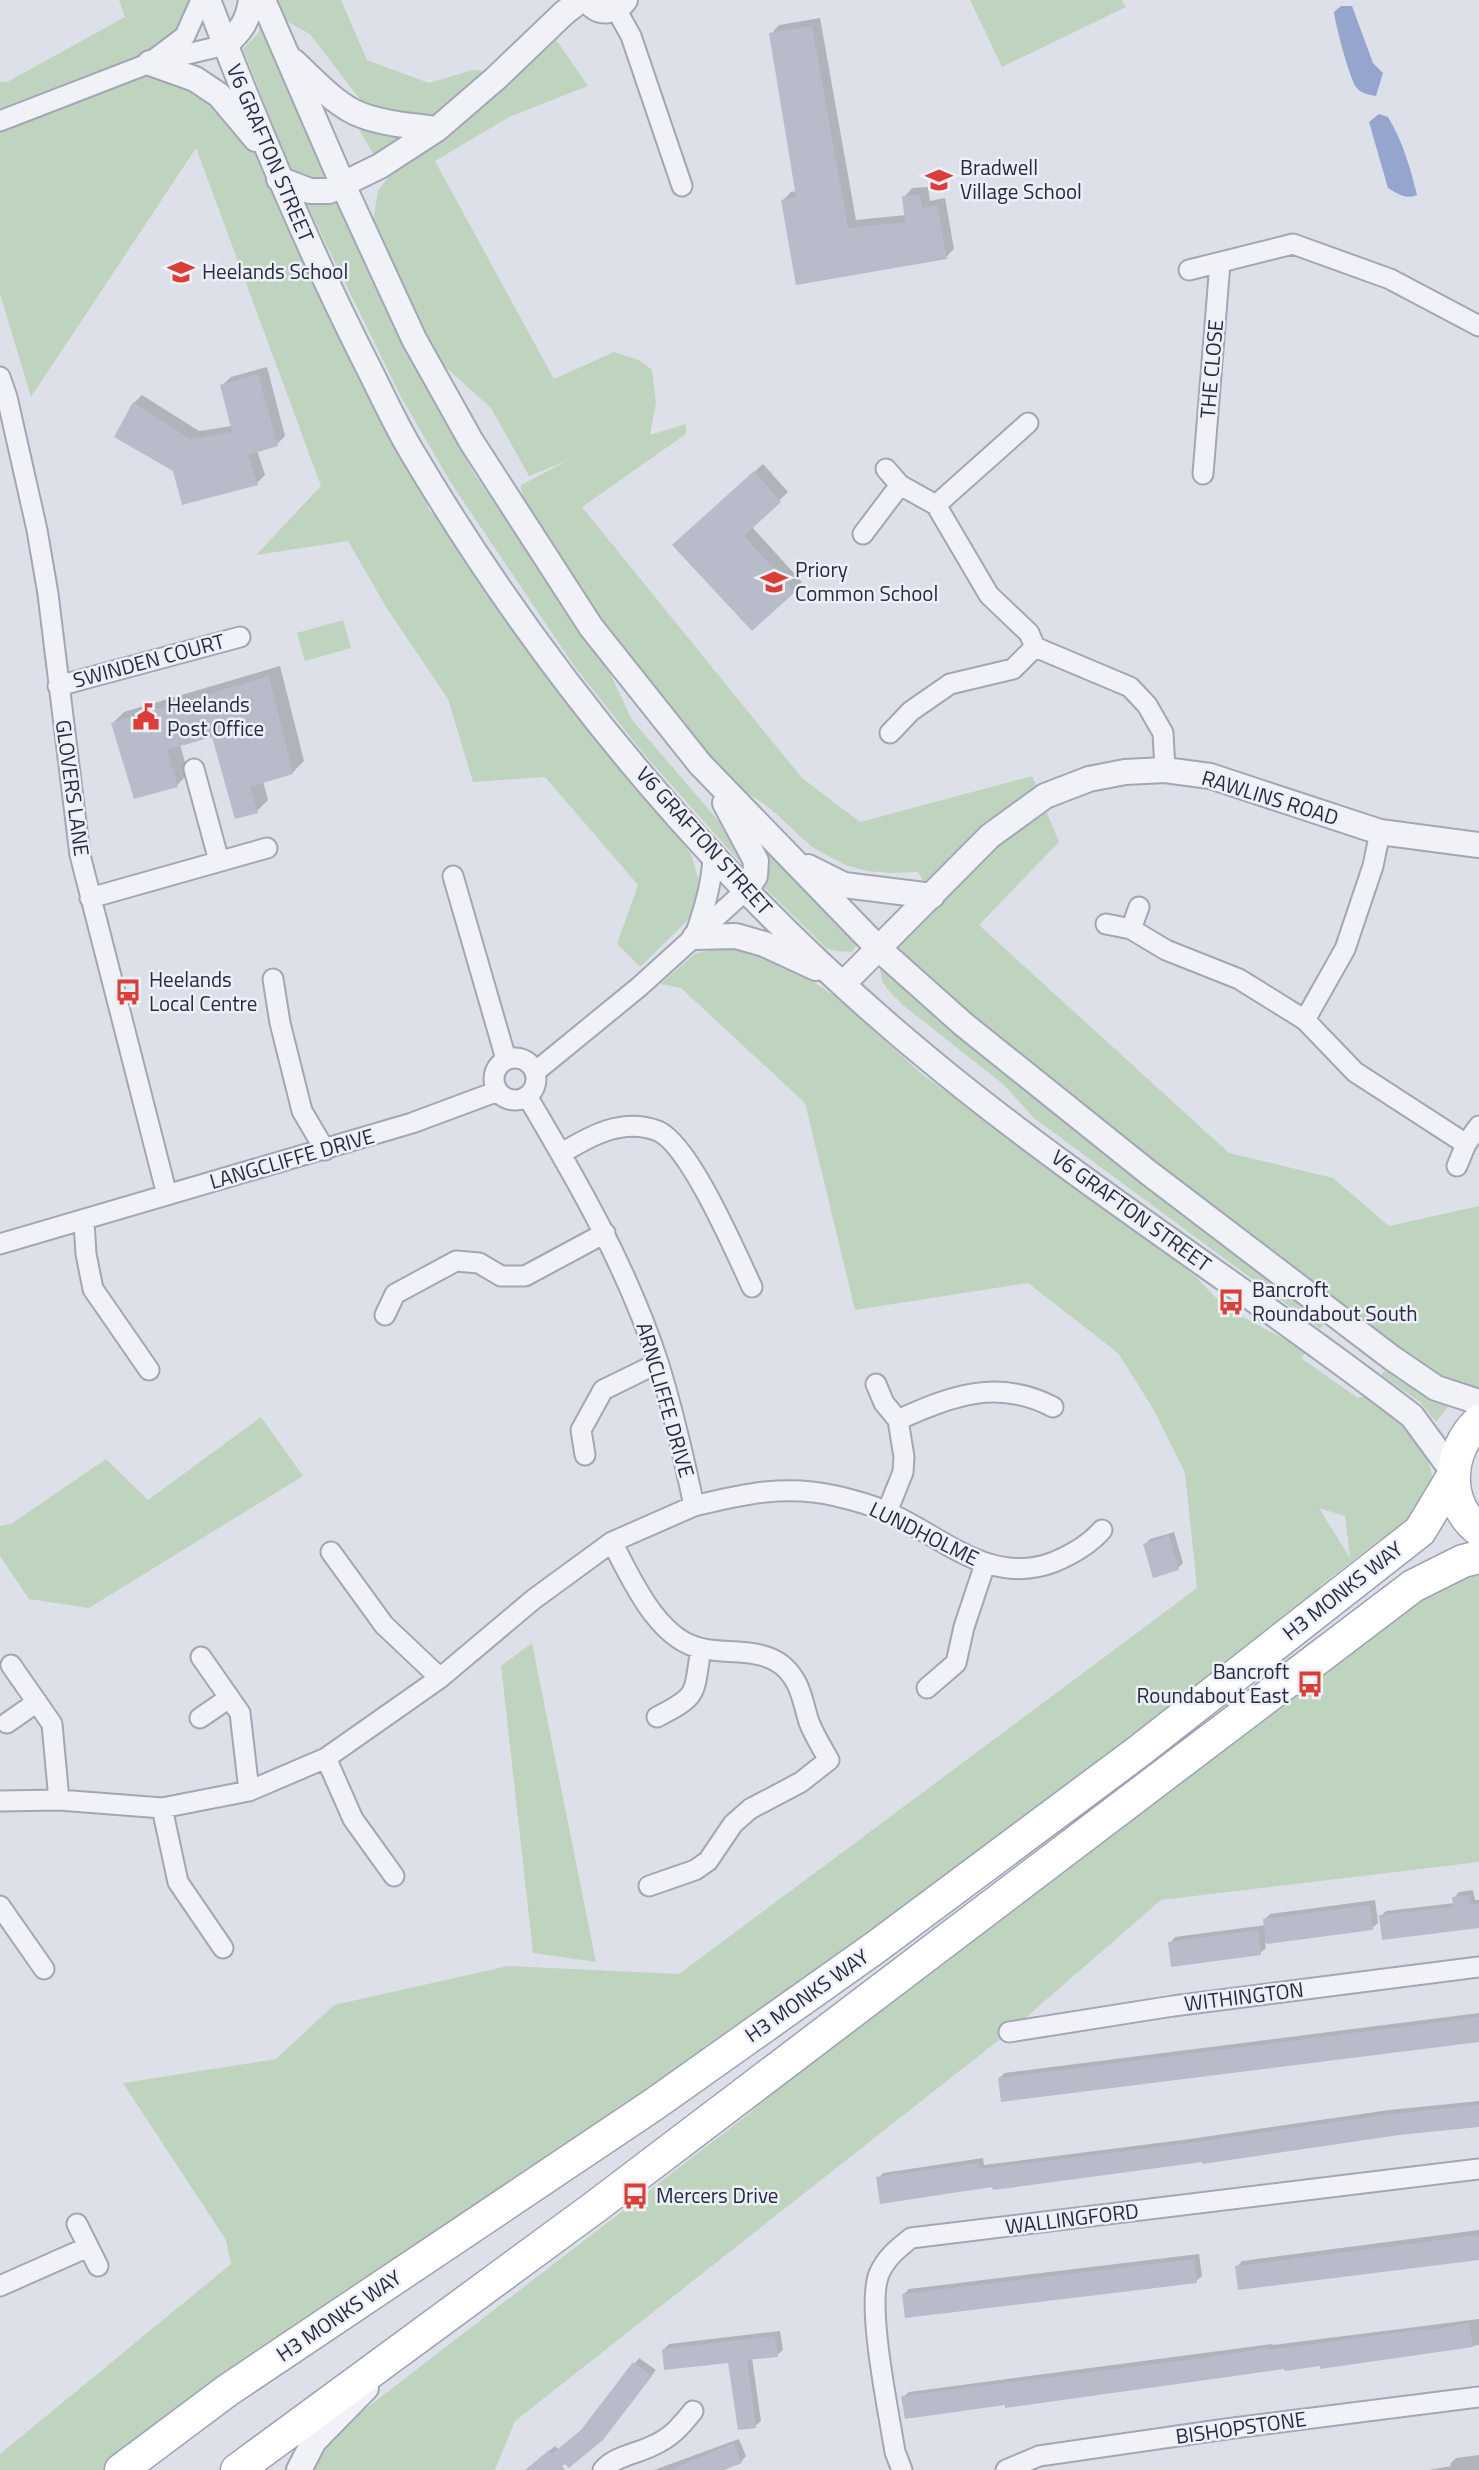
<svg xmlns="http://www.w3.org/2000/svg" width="1479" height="2470" font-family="'Titillium Web',sans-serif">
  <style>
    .green { fill: #bfd4be; fill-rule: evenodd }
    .water { fill: #95a5cd }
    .shadow { fill: #0003 }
    .building { fill: #b8bbca }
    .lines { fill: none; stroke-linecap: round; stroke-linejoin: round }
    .minor-casing { stroke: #a3a6b4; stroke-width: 23 }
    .tertiary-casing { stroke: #a3a6b4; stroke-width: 28 }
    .primary-casing { stroke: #9ca1b6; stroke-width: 35 }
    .minor { stroke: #f1f2f7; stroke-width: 19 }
    .tertiary { stroke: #f1f2f7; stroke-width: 24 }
    .primary { stroke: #fff; stroke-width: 32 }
    .labels { text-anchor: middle; stroke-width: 5; stroke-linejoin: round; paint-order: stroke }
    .street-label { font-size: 21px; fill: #262a42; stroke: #eef0f7 }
    .poi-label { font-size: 21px; fill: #262a42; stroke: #eef0f7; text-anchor: start }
  </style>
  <rect width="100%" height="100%" fill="#dee0e9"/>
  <!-- green -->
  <path class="green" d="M119,0H201L185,36L151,62L195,79L268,152L409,448L429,510L475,554L691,854L699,881L692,916L640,967L617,944L638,885L545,777L473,782L448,699L386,607L348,541L256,555L321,486L196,148L31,397L0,294V82H7L125,17Z
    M263,0H341L367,60L429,83L472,70L485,71L550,31L588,86L509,117L435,161L554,379L614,352L639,360L652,370L656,403L650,435L686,424V434L582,507L802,778L860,822L1032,776L1059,842L979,925L1229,1153L1333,1178L1389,1226L1479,1206V1402L1436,1388L879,949L932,896L918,872L891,873L867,871L845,865L812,847L766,805L700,764L524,527L521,485L567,461L529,476L491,408L414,339L373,223L378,191L395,168L380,166L358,128L362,102L310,34L268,11ZM1006,825L933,894L950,856Z
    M970,0H1122L1126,7L1002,67Z
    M261,15L327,178L315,180L291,171L243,49L259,32Z
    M335,195L439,410L475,475L601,654L632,720L740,846L748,871L642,752L572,663L451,483L401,397L303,197Z
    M343,620L351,648L305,661L297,633Z
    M767,850L858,942L852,952L835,951L826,948L764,887L770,862Z
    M726,947L764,954L791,966L840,1000L923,1075L1160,1246L1197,1278L1215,1297L1241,1316L1307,1351L1301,1358L1358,1398L1368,1395C1400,1422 1425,1439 1434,1482L1410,1522L1384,1543L1381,1539L1320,1586L1324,1591L1229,1680L121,2470H0V2454L231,2264L226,2240L123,2083L276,2059L334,2005L508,1966L679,1974L1197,1588L1185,1473L1154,1410L1118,1353L1028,1283L855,1310L805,1103L681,988L660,984L696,953ZM1319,1508L1345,1516L1350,1558Z
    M886,968L1328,1319L1320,1329L1034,1118L1003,1084L904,1006L888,990L882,981L880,969Z
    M1389,1366L1451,1403L1436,1422L1420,1402L1381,1375Z
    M261,1417L303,1476L89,1608L29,1599L0,1556V1526L11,1524L106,1459L148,1500Z
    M1479,1569V1862L1161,1900L1009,2032L515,2421L495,2470H310L325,2440L746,2116L1003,1898L1427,1597Z
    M532,1643L596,1962L533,1953L501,1666Z"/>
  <!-- water -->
  <path class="water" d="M1341,6H1352L1373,63L1383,73L1376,96C1369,95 1360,93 1356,87C1350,79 1335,24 1334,12Z
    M1379,114L1388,117C1403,142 1410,167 1417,195C1406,200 1398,194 1388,188L1369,122Z"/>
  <!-- shadow -->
  <path class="shadow" d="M820,18L856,220L906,215L904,197L912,188L928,187L930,201L945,198L954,249L946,257L797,283L783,200L791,192L797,191L771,34L779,25Z
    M267,367L285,436L277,444L257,450L265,475L257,483L175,470L134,403L142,395L199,431L232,426L222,385L231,377Z
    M763,464L788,492L752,527L802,582L794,591L683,536Z
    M280,666L304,761L292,773L263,781L268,800L257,811L213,735L180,744L188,774L177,785L113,723L124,712Z
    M1174,1532L1183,1563L1178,1568L1145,1544L1150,1539Z
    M1473,1890L1475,1900H1479V1927L1381,1916L1386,1911L1455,1903L1454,1898L1459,1892Z
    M1375,1900L1378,1923L1372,1928L1265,1942L1266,1948L1260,1953L1170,1943L1175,1937L1266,1925L1265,1919L1270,1914Z
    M1479,2013V2040L999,2078L1005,2073Z
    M1479,2101V2126L1399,2134L994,2185L878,2178L883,2173L983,2158L984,2165L1190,2139L1389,2110Z
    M1479,2230V2258L1237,2267L1242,2261Z
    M1199,2254L1202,2276L1196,2281L904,2294L909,2289Z
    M1479,2319V2345L1322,2367L1321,2364L1286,2367L1006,2403L903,2397L909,2392L1272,2344L1273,2345Z
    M780,2331L783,2350L777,2355L752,2358L761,2421L755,2426L730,2361L663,2350L669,2344Z
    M639,2358L656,2370L607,2433L555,2470H526L555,2446L559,2450L585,2428Z
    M739,2439L746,2456L741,2462L720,2470H654Z
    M1479,2455V2470H1429L1451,2466L1450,2464L1456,2458Z"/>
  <!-- building -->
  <path class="building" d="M812,26L848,228L905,222L902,196L920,195L922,208L937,205L947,259L796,285L781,200L796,197L769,33Z
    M258,374L278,446L248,455L258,485L182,505L173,471L114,437L133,402L190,439L232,432L220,385Z
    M754,471L781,502L744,536L795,592L752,631L672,545Z
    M269,676L293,774L250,787L258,813L235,819L212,737L167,750L178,787L134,799L111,723Z
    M1169,1536L1179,1570L1153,1578L1143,1544Z
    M1468,1895L1470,1905L1479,1903V1928L1382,1940L1379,1915L1453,1907L1452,1897Z
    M1370,1905L1373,1930L1266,1944L1263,1919Z
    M1258,1930L1261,1955L1171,1967L1168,1942Z
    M1479,2017V2042L1001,2102L998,2078Z
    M1479,2105V2127L1399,2135L1203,2164L1202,2162L993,2190L992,2187L880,2204L876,2177L978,2163L979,2169L1183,2144L1382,2115Z
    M1479,2235V2260L1238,2290L1235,2266Z
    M1194,2259L1197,2283L905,2318L902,2294Z
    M1469,2323L1473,2347L1320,2369V2366L1285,2371L1284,2369L1005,2408V2405L905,2419L901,2396L1202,2358L1267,2348L1268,2350L1424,2329L1425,2331Z
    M775,2336L778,2357L747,2360L756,2428L738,2430L728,2363L664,2370L662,2349Z
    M633,2362L652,2376L603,2440L569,2468L565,2464L562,2466L565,2470H525L549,2450L552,2454L581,2430Z
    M734,2443L742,2463L724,2470H669Z"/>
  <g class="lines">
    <!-- minor casing -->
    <g class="minor-casing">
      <path id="minor" d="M616,9L631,36L682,186
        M156,58L185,36L201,0
        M0,121L150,63L225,45
        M1189,270L1293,244L1390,279L1479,326
        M0,377L7,397L37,530L48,594L80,855L167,1195
        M886,469L900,485L936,505L989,595L1029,633L1035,647L1130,687L1147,705L1163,733L1165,770
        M1203,474L1220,263
        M936,505L1028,423
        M863,534L900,485
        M58,686L240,637
        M890,733L911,711L950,684L1013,669L1035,647
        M194,769L219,861
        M453,876L506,1059
        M90,898L267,848
        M1106,924L1131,929L1166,950L1239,979L1305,1020L1355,1072L1466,1144L1479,1126
        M1131,929L1139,907
        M695,936C704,909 712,884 713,856
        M273,979L280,1023L302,1111L325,1150
        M1305,1020L1345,949L1373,866L1380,832
        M494 1079a21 21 0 1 1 42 0a21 21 0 1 1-42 0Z
        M535,1072L639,987L745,891
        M562,1153C590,1136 623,1117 658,1131C690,1145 736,1253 752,1287
        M1457,1166L1466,1144
        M84,1221L86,1254L93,1289L149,1370
        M0,1244L412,1123L498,1091
        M385,1315L395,1294L456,1261L479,1263L501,1276H525L605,1233
        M876,1384L884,1403L898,1420
        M585,1455L581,1430L603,1390L658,1363
        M694,1506C743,1494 787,1484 836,1496C853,1500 872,1505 887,1512C942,1536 990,1587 1054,1562C1073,1554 1089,1545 1102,1530
        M887,1512L903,1472L904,1457L898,1420C950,1396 998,1378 1053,1407
        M612,1542C631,1578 658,1642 704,1649C729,1654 760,1648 782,1665C801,1681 802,1700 809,1722C814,1735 822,1748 829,1760L801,1782L750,1809L733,1824L708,1861L695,1870L649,1886
        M331,1552L384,1625L440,1678
        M201,1657L240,1713L249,1791
        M11,1665L52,1724L59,1800
        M927,1688L956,1663L964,1627L985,1564
        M657,1717C700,1695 693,1695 701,1649
        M200,1718L229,1698
        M7,1723L37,1702
        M326,1758L353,1819L394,1876
        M0,1801L59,1800L162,1808L249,1791L326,1758L440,1678L534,1599L612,1542L694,1506C684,1458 673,1411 659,1365C628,1269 578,1182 527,1096
        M162,1808L178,1882L223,1948
        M0,1906L44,1969
        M1009,2032L1173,2006L1479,1967
        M77,2224L98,2266
        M0,2286L88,2247
        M603,2470C615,2456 636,2454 652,2446C671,2438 681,2426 693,2411
        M902,2470L895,2452C889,2413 866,2307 879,2274C886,2258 897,2249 911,2238L1479,2169
        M1006,2470L1039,2456L1226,2429L1479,2397"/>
    </g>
    <!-- tertiary casing -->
    <g class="tertiary-casing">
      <path id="tertiary" d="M208,0C255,122 305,242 364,359C380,390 394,422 412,452C551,687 731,899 943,1071C1094,1194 1259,1297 1412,1416L1453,1472
        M263,0L343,185L414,339L471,441L591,627L700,764L879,949L963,1024L1149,1173L1392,1358L1436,1388L1479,1402
        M588,0C598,15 615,13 625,0
        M225,45C241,31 248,21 251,0
        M293,61C313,79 335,105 361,115C385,124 412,126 437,129
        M150,63L195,79L219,95L256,139
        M279,179L310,191H329L380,166L437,129L495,79L564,13L581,0
        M725,803L756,861L755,876L745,891
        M808,867L844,885L932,896
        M695,937L736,936L764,944L816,968
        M843,984L990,836L1045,796L1089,779L1125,772L1165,770L1210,776L1380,832L1479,845
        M299,2470L314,2441L366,2388"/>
    </g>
    <!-- primary casing -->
    <g class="primary-casing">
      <path id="primary" d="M1479,1421C1448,1450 1443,1502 1479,1530
        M121,2470L228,2390L653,2105L876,1947L1139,1751L1420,1531L1453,1476
        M237,2470L595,2207L1413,1586L1463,1561L1479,1557"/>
    </g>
    <!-- minor -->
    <use href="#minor" class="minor"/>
    <!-- tertiary -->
    <use href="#tertiary" class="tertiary"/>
    <!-- primary -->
    <use href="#primary" class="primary"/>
  </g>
  <!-- icons -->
  <defs>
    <g id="school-bare" transform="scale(2.1)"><path d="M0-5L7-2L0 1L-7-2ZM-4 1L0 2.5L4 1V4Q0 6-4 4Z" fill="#db3e36" stroke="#eef0f7" stroke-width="2.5" paint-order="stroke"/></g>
    <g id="civic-bare" transform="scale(2.1)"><path d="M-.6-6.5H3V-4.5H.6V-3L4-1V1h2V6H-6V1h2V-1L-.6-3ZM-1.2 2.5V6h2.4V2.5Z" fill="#db3e36" stroke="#eef0f7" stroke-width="2.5" paint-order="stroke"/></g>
    <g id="bus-bare" transform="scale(2.1)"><path d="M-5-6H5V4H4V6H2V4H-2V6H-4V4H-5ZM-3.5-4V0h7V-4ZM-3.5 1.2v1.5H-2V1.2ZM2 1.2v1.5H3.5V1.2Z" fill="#db3e36" stroke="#eef0f7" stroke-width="2.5" paint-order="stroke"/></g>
  </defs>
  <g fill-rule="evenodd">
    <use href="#school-bare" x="939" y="180"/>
    <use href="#school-bare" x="181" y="272"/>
    <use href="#school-bare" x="774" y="582"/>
    <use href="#civic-bare" x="146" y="717"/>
    <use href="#bus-bare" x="128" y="992"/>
    <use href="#bus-bare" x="1231" y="1302"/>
    <use href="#bus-bare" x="1310" y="1684"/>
    <use href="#bus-bare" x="635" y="2196"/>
  </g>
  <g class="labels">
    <!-- street labels -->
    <g class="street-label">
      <text transform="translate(270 153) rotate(67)" y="7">V6 GRAFTON STREET</text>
      <text transform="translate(1212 369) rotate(-85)" y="7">THE CLOSE</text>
      <text transform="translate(149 661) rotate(-15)" y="7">SWINDEN COURT</text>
      <text transform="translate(72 788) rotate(82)" y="7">GLOVERS LANE</text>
      <text transform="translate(1270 798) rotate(17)" y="7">RAWLINS ROAD</text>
      <text transform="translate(704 841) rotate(48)" y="7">V6 GRAFTON STREET</text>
      <text transform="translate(292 1159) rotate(-16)" y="7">LANGCLIFFE DRIVE</text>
      <text transform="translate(1131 1211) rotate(36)" y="7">V6 GRAFTON STREET</text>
      <text transform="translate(665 1400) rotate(74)" y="7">ARNCLIFFE DRIVE</text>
      <text transform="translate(924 1534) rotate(26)" y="7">LUNDHOLME</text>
      <text transform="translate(1343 1591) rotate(-38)" y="7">H3 MONKS WAY</text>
      <text transform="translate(807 1996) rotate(-35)" y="7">H3 MONKS WAY</text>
      <text transform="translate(1244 1997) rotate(-7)" y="7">WITHINGTON</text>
      <text transform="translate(1072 2219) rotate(-7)" y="7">WALLINGFORD</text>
      <text transform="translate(339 2316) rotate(-34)" y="7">H3 MONKS WAY</text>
      <text transform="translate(1241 2428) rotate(-8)" y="7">BISHOPSTONE</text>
    </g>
    <!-- poi labels -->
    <g class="poi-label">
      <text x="960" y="175">Bradwell<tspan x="960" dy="24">Village School</tspan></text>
      <text x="202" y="279">Heelands School</text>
      <text x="795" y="577">Priory<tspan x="795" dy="24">Common School</tspan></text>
      <text x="167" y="712">Heelands<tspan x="167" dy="24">Post Office</tspan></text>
      <text x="149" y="987">Heelands<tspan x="149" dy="24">Local Centre</tspan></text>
      <text x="1252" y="1297">Bancroft<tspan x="1252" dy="24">Roundabout South</tspan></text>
      <text x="1289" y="1679" text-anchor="end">Bancroft<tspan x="1289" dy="24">Roundabout East</tspan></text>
      <text x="656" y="2203">Mercers Drive</text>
    </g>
  </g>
</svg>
